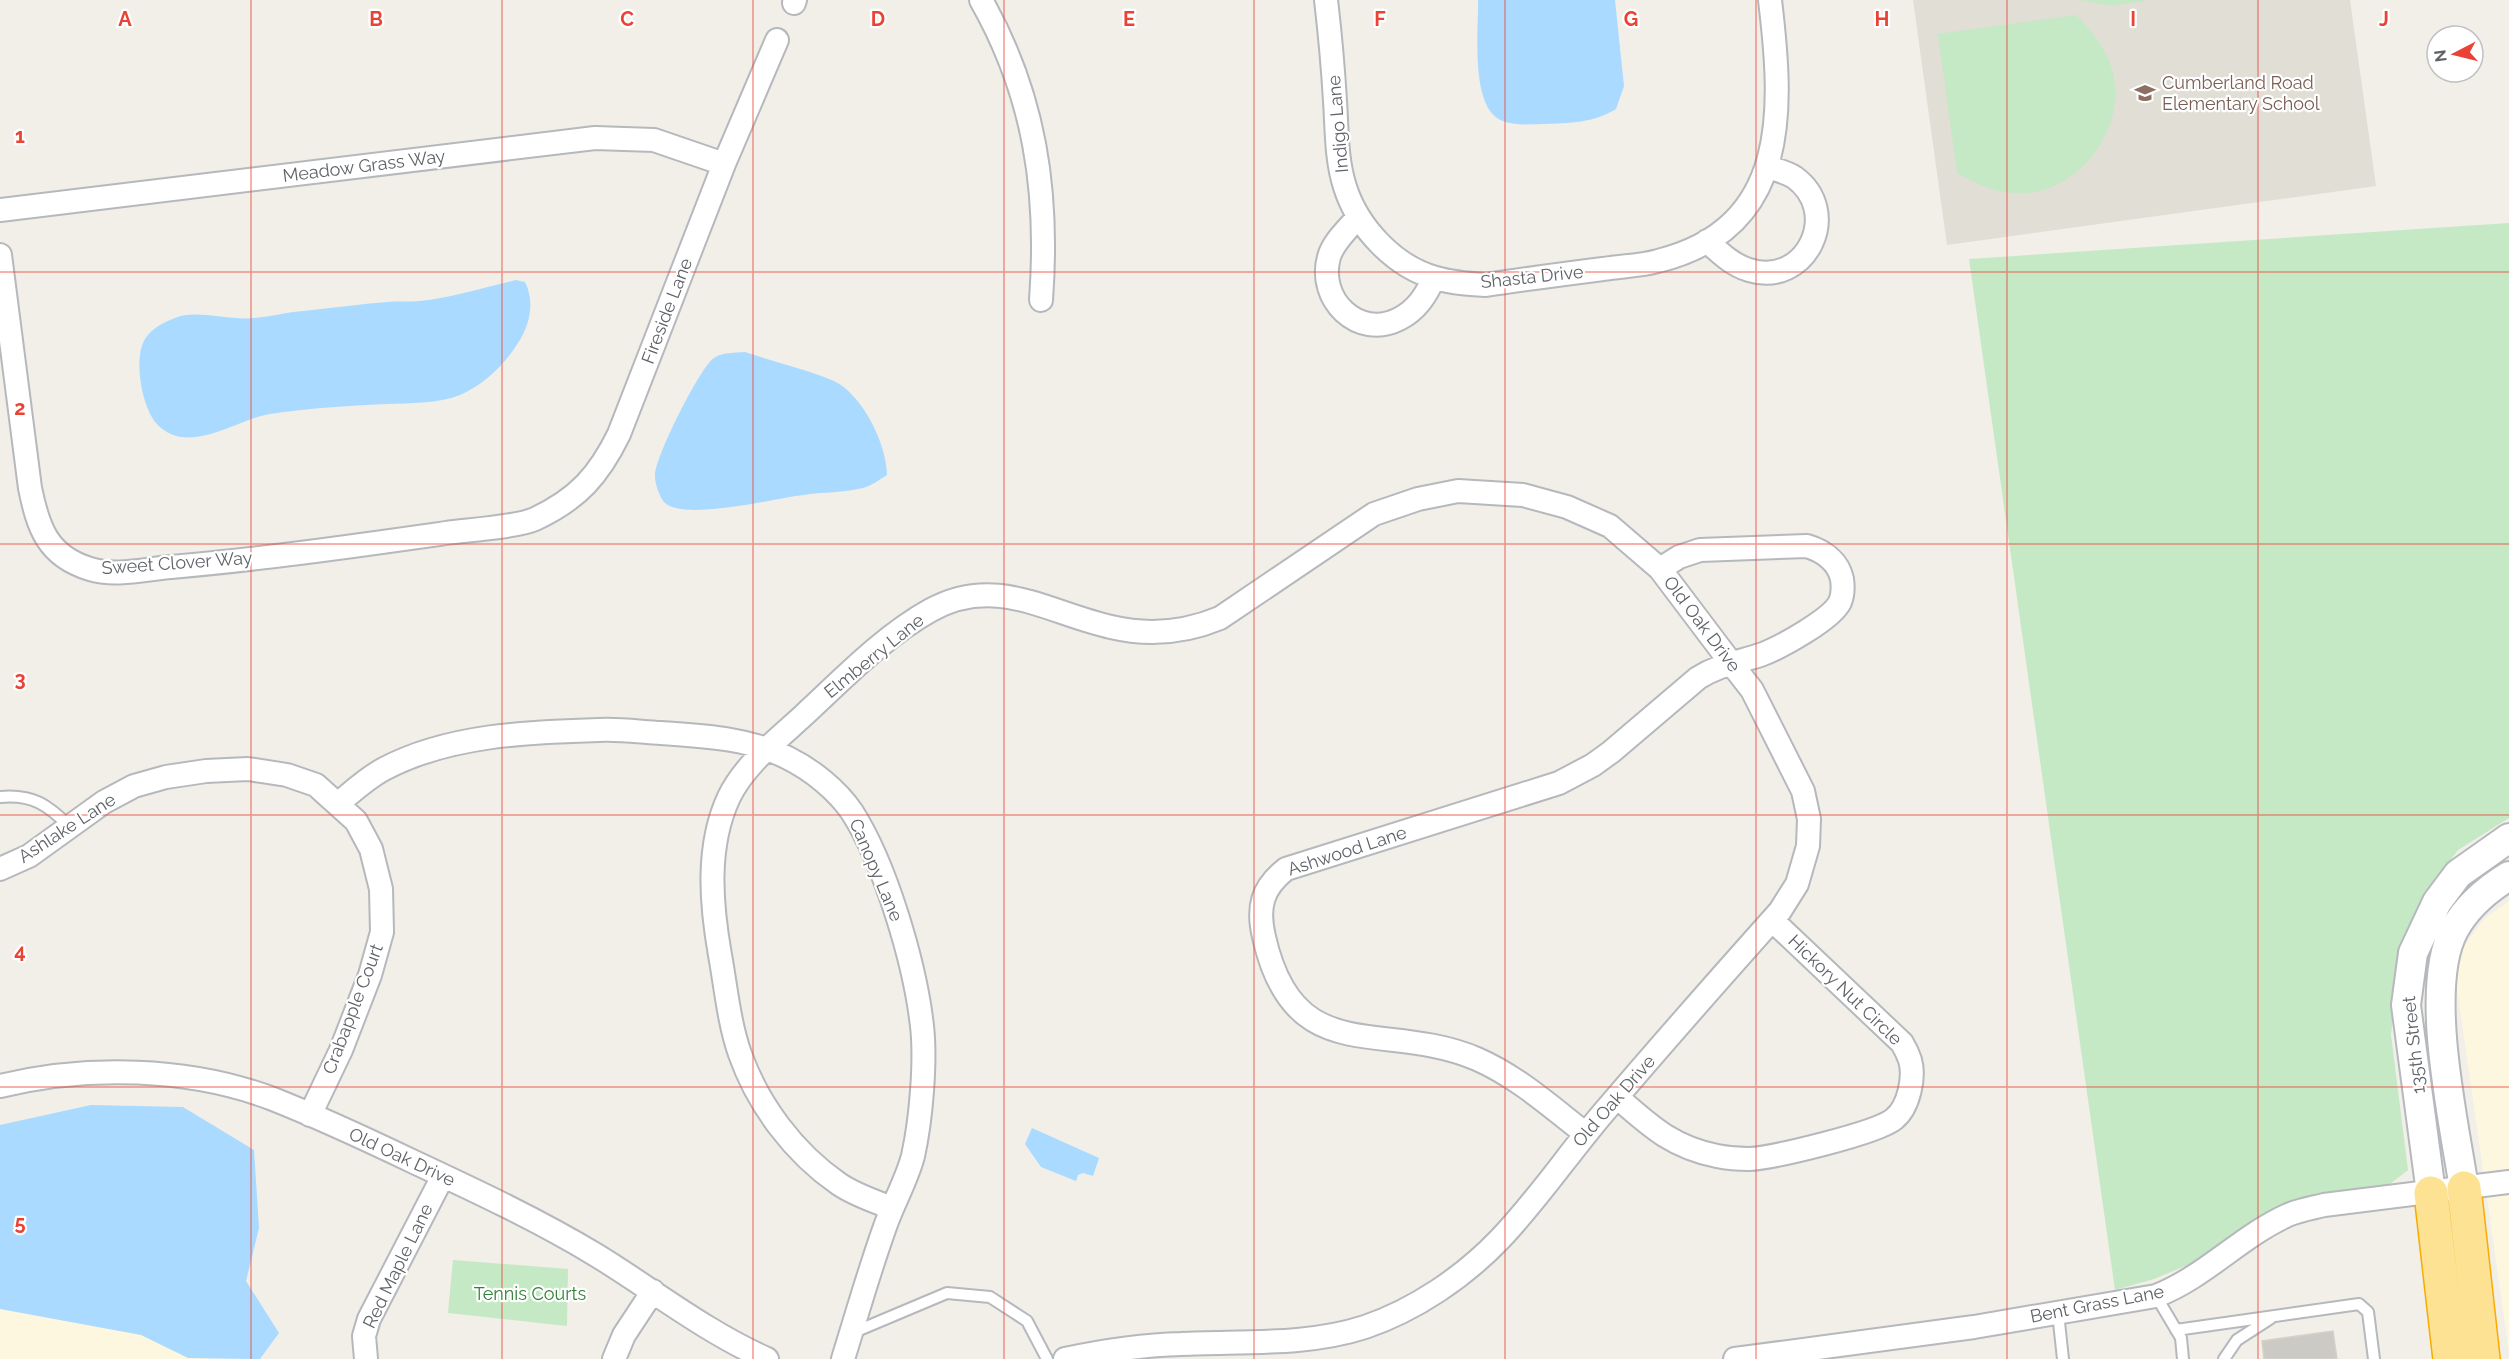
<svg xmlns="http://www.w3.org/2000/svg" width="2509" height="1359" font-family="Raleway,sans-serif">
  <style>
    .commercial { fill: #fef7e0 }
    .education { fill: #e1ded6 }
    .green { fill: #c5e8c5 }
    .water { fill: #aadaff }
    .building { fill: #cccac5; stroke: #d6d1c6; stroke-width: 1.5 }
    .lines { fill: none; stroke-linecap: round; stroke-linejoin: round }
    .service-casing { stroke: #b5b8bc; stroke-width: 14 }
    .minor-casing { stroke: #b5b8bc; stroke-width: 26 }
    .tertiary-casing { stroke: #b5b8bc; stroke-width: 32 }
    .motorway-casing { stroke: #f9ab00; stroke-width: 36 }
    .service { stroke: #fff; stroke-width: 10 }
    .minor { stroke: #fff; stroke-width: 22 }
    .tertiary { stroke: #fff; stroke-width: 28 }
    .motorway { stroke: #fde293; stroke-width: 33 }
    .grid { fill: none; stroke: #ea4335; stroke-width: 1.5; stroke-opacity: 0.55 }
    .labels { text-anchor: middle; stroke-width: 4.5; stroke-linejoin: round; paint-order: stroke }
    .education-label { font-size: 18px; fill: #785e54; stroke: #fff; text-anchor: start }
    .street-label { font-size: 18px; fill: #5f6368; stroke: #fff }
    .park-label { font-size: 18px; fill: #348238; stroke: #fff }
    .grid-label { font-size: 20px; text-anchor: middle; font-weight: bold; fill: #ea4335; stroke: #fff; stroke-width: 4.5; stroke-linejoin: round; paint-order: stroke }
  </style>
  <rect width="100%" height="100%" fill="#f1efe8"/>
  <!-- commercial -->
  <path class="commercial" d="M2509,901V1352L2456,981L2462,949L2484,919Z
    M177,1218L208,1359H0V1237Z"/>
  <!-- education -->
  <path class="education" d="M1913,0H2350L2376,186L1947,245Z"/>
  <!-- green -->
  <path class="green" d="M2081,0H2147L2113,6Z
    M2076,15C2091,30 2103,44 2110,64C2133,125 2077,199 2013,193C1991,191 1975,183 1957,173L1938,34Z
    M2509,223V818L2458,850L2424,895L2401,949L2391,1035L2408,1170L2386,1187L2289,1202L2195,1262L2154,1279L2115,1290L1969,259Z
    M453,1260L568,1269L567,1326L448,1313Z"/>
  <!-- water -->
  <path class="water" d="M1478,0H1615L1624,86L1616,109C1594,123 1569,123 1544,124C1530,124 1516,126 1503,121C1469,110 1479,27 1478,0Z
    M516,280L525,282C535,302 530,325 518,343C505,364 484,385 460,395C438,404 409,403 386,404C347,406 308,408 270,414C237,419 187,458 156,423C142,407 133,358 145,339C151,329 164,322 175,318C195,309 230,321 253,318C270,317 287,312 304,311C332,308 360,304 388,302C398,301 409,302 420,301C450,298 486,287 516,280Z
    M745,352C774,362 806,369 834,381C863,395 887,445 887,475C879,480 871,486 863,488C843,493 823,492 803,495C777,498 682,522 664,502C659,496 655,483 655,476C654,459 700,367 714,358C722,352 735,353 745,352Z
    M91,1105L183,1107L254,1150L259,1228L246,1281L279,1333L260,1359L188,1358L141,1335L0,1309V1125Z
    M1032,1128L1099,1158L1093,1176L1083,1173L1078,1175L1076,1181L1041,1167L1025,1144Z"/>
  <!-- building -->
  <path class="building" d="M2333,1331L2337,1359H2264L2262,1341Z"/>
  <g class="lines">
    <!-- service casing -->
    <g class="service-casing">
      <path id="service" d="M0,797C33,794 48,805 70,827
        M2156,1296L2181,1338L2183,1359
        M2058,1313L2063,1359
        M2176,1330L2359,1304L2368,1312L2374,1359
        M852,1333L947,1293L990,1297L1027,1321L1047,1359
        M2224,1359L2237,1340L2271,1318"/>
    </g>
    <!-- minor casing -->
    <g class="minor-casing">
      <path id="minor" d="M981,0C1035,95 1049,192 1041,300
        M1326,0C1330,34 1333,67 1335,101C1337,130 1336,159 1345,187C1358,228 1395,267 1436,278C1452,283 1469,284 1486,285C1525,279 1564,274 1603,269C1621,266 1640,266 1658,261C1791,228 1783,109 1770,0
        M794,3L795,0
        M0,210L595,138L654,140L724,164
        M1358,217C1348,229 1333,242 1329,257C1317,299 1358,340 1399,319C1417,310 1426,295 1434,278
        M1707,241C1719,252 1732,265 1749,270C1806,288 1843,212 1794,177C1786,172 1776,170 1768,167
        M0,255L30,488C38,527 47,556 90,569C115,577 146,569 171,567C263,559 354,546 446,533C467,530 518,527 535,519C578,499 599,475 619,434L724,164L777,40
        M339,803C353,791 367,778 384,769C448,735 528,732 599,730C620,729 641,732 661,733C704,736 749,738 788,758C812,770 837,790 852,812C886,865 915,964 922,1026C926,1062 921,1120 913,1156C907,1179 894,1202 886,1224C870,1268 857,1314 843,1359
        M0,869L29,856L104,802L134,786L166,777L206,771L248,769L287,775L316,785L356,821L371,849L381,889L382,932L370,975L341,1050L310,1115
        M0,1086C87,1065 189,1067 273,1099C321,1118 368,1140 414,1162C476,1191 538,1220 596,1255C653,1290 706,1332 767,1359
        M1617,1097C1650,1126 1672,1147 1717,1156C1727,1158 1739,1159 1749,1159C1773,1158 1877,1133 1894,1119C1909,1107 1915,1077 1910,1060C1908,1054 1905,1048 1902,1043L1772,920
        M1586,1134C1551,1107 1518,1077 1477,1059C1384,1019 1294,1071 1264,937C1257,907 1262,888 1286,869L1559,783L1593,765L1611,752L1698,678C1720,664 1740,662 1763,654C1781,647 1832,619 1840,602C1843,595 1843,586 1842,579C1838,561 1823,551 1807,546L1700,550L1679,557L1660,569
        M892,1208C874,1201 855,1195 839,1184C794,1153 758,1105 740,1054C729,1023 726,988 720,955C711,904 706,846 729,797C745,764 778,739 804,715C844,678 884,636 931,610C996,574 1048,613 1111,627C1149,636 1184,633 1220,618L1374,514L1418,499L1458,491L1523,495L1567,507L1610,526L1660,569L1731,663L1752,690L1803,791L1809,819L1808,846L1797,884L1780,911C1721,977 1662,1044 1604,1112C1569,1153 1538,1199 1501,1238C1464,1277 1415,1310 1365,1327C1307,1346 1242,1341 1181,1344C1142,1345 1103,1351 1065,1359
        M366,1359L364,1336L369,1319L443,1176
        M614,1359L624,1335L653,1291
        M1735,1359L1974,1327L2156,1296C2205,1277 2241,1236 2288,1215C2299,1210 2312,1208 2324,1205L2509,1182"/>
    </g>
    <!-- tertiary casing -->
    <g class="tertiary-casing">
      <path id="tertiary" d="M2464,1188C2454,1122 2423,988 2454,930C2467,906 2486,890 2509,876
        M2431,1193L2406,1005L2413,953L2437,902L2458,874L2509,838"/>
    </g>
    <!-- motorway casing -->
    <g class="motorway-casing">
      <path id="motorway" d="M2464,1188L2483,1359
        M2431,1193L2450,1359"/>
    </g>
    <!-- service -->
    <use href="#service" class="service"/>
    <!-- minor -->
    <use href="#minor" class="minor"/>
    <!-- tertiary -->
    <use href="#tertiary" class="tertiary"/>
    <!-- motorway -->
    <use href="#motorway" class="motorway"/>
  </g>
  <!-- grid -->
  <path class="grid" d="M251,0V1359M502,0V1359M753,0V1359M1004,0V1359M1254,0V1359M1505,0V1359M1756,0V1359M2007,0V1359M2258,0V1359M0,272H2509M0,544H2509M0,815H2509M0,1087H2509"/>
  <!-- icons -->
  <defs>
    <g id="school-bare" transform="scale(1.62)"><path d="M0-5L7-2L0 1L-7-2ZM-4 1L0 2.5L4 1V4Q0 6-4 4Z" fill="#8d6e63" stroke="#fff" stroke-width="2.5" paint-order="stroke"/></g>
  </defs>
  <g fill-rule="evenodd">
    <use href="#school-bare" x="2145" y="93"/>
  </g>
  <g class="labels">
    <!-- education labels -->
    <g class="education-label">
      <text x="2162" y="89">Cumberland Road<tspan x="2162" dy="21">Elementary School</tspan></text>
    </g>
    <!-- street labels -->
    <g class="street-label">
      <text transform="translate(1338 124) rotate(-95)" y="6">Indigo Lane</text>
      <text transform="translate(364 166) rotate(-7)" y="6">Meadow Grass Way</text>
      <text transform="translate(1532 277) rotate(-6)" y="6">Shasta Drive</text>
      <text transform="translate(667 311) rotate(-69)" y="6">Fireside Lane</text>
      <text transform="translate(177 563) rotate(-4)" y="6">Sweet Clover Way</text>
      <text transform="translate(1702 624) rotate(53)" y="6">Old Oak Drive</text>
      <text transform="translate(874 656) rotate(-39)" y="6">Elmberry Lane</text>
      <text transform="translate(67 828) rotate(-33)" y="6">Ashlake Lane</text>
      <text transform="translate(1347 851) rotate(-18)" y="6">Ashwood Lane</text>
      <text transform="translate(876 870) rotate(67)" y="6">Canopy Lane</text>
      <text transform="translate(1845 990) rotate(44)" y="6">Hickory Nut Circle</text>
      <text transform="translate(353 1009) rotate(-69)" y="6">Crabapple Court</text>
      <text transform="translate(2414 1045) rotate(-96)" y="6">135th Street</text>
      <text transform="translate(1614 1101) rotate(-49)" y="6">Old Oak Drive</text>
      <text transform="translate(402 1157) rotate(25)" y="6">Old Oak Drive</text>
      <text transform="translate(398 1266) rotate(-64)" y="6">Red Maple Lane</text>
      <text transform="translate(2097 1304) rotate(-11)" y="6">Bent Grass Lane</text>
    </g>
    <!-- park labels -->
    <g class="park-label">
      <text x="530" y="1300">Tennis Courts</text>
    </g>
  </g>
  <g class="grid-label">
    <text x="125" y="26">A</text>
    <text x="376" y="26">B</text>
    <text x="627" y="26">C</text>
    <text x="878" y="26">D</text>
    <text x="1129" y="26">E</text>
    <text x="1380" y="26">F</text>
    <text x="1631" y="26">G</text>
    <text x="1882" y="26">H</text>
    <text x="2133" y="26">I</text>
    <text x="2384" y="26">J</text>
    <text x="20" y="143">1</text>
    <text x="20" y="415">2</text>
    <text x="20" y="686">3</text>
    <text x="20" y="958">4</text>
    <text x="20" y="1230">5</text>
  </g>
  <!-- north arrow -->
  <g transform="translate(2455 54) rotate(263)"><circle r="28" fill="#ffffff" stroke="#bfc1c3" stroke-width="1.5"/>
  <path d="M0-4.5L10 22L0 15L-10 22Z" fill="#ea4335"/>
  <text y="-9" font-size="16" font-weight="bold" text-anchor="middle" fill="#5f6368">N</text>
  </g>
</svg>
